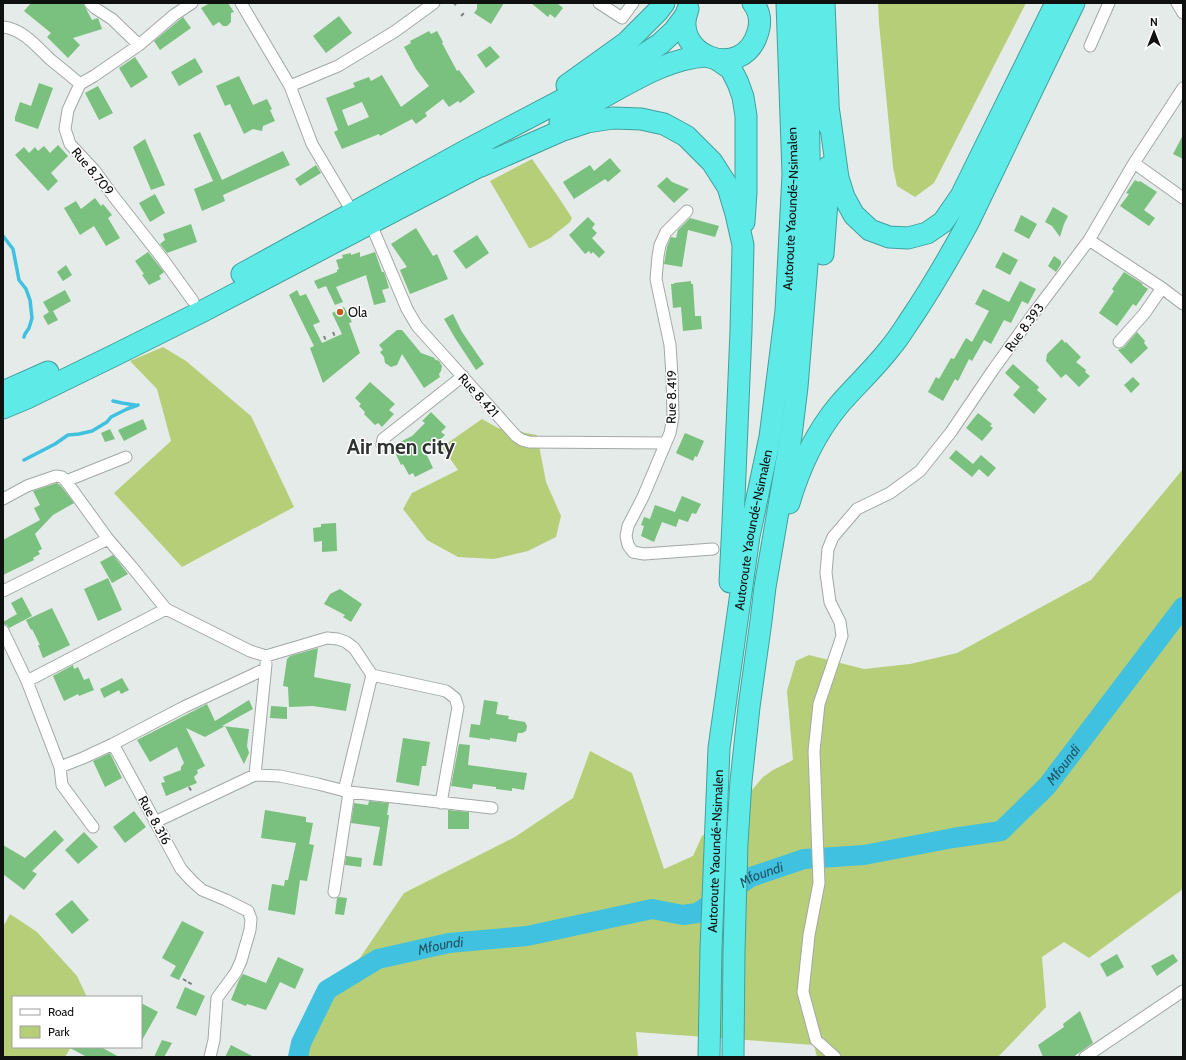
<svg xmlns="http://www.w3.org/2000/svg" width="1186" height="1060" font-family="Cabin,sans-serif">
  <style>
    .green { fill: #b7ce79 }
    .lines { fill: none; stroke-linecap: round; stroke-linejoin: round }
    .stream { stroke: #3fc1df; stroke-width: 3.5 }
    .river { stroke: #3fc1df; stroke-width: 20 }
    .building { fill: #7ac07e; fill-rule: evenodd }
    .street-casing { stroke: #a2a8a6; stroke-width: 13 }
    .highway-casing { stroke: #429f9c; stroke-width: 23 }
    .path { stroke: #7c807e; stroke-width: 2; stroke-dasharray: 4 2; stroke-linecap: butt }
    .street { stroke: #fff; stroke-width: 11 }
    .highway { stroke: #5eebe8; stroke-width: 21 }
    .poi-dot { fill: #be5d1b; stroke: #fff; stroke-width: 1.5 }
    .labels { text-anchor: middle; stroke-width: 3; stroke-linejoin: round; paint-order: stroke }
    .street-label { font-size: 13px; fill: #0f1110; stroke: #fff }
    .poi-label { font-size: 13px; fill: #0f1110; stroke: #fff; text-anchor: start }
    .water-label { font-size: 14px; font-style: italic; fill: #225664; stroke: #fff }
    .town-label { font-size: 21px; font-weight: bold; fill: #2d3331; stroke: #fff }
  </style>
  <rect width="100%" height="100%" fill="#e5ebe8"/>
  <!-- green -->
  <path class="green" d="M878,3H1026L934,183L915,197L897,186L893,167L879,23Z
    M532,159L559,198L572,218L570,222L550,238L531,248H529L490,181Z
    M163,347L186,361L251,416L294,507L182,567L114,493L171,441L157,389L130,361Z
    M482,419L498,428L537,435L546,482L561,516L556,537L528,551L494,559L458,557L427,540L403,509L412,493L458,470L442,447Z
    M1183,469V889L1089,958L1064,942L1042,957L1046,1007L998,1057H817L814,1045L636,1032L638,1057H299L328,1005L404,893L515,837L573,798L590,751L632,773L664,869L693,856L702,836L721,824L729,817L763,777L773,770L793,760L787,691L796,661L809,655L864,669L910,664L957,653L1091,580Z
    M10,914L37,932L77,976L86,995L85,997H13V1047H71L65,1057H3V927Z"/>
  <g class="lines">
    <!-- stream -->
    <path class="stream" d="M3,236L13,249L19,280L26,289L30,300L32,318L29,328L25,334L24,337
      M113,401L122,403L135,405
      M24,460L55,444L68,435L79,434L92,431L107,422L111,417L127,409L138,405"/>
    <!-- river -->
    <path class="river" id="s1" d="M298,1057L301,1043L327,990L378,959L449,943L527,936L652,909L683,915L697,913L751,877L804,859L864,855L953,838L1001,831L1047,786L1183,607"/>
  </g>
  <!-- building -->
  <path class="building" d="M31,3H83L92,20L98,18L102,29L73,38L80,45L68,58L47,37L51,33L24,11Z
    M210,3H228L234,12L231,13V22L227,26H223L219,22L213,26L201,8Z
    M477,3H504L491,24L474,13L477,9Z
    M531,3H557L563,8L555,18L550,14L548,17Z
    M339,16L352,33L326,53L313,36Z
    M183,17L191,28L160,50L154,41Z
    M429,31L431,34L437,31L443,42L442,43L457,71L459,70L475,92L460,103L458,101L449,107L443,99L425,113L427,116L416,124L412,119L380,136L379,134L342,149L334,132L338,130L326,98L355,87L353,83L369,77L371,81L382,75L401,107L429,86L416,69L404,47L411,43L410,41ZM362,102L369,117L348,126L342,110Z
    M490,46L500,57L486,68L477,55Z
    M135,57L148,77L131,88L119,68Z
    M195,58L203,72L179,86L171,72Z
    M239,76L253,105L267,99L272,109L270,110L275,121L263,126L262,131L253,129L244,134L230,104L225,106L216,86Z
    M39,83L53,88L38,129L15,121V117L20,102L31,106Z
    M98,86L113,113L99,120L85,93Z
    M200,132L222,180L283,151L290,165L223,195L225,201L202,211L194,189L213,181L193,135Z
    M1183,135V159L1173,154Z
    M145,139L165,185L151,190L133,147Z
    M58,145L68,156L51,173L58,181L48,191L15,155L24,147L29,153L35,147L38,151L44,146L50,153Z
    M610,158L621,171L608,182L605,179L574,199L563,182L590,165L594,171Z
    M316,165L321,173L300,186L295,179Z
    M667,177L672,182L689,189L674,203L657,186Z
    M1135,180L1139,182L1140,181L1157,192L1144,210L1155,218L1149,226L1120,206L1129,194L1126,193Z
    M155,194L165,213L150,222L139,203Z
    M95,198L101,206L103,204L112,215L108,218L120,238L106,246L94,226L80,235L64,208L76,201L81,209Z
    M1053,207L1068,216L1064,224L1060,237L1052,226L1045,222Z
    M1021,215L1037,224L1029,239L1014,231Z
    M588,217L595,224L592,228L597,233L592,238L605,252L599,258L593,252L591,254L589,251L585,254L569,235Z
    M690,218L719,226L715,237L688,230L682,267L664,264L667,247L671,237L676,238L678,230Z
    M191,224L197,242L167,253L160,244L165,240L163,234Z
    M416,228L433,256L437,254L448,279L410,294L400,270L407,267L391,244Z
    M477,235L489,253L466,269L453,251Z
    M148,252L164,272L159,276L161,279L149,285L142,275L144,274L135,261Z
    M360,252V257L375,252L382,272H384L386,278L389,288L382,290L386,302L374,305L366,275L336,287L343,302L335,305L326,286L318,289L314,281L337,272V270L339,269L336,260L343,258L342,255L351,253V255Z
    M1003,252L1018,260L1010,275L995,267Z
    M1054,256L1061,261V264L1056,272L1048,266Z
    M66,265L72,275L63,281L57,272Z
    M1124,272L1143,284L1142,285L1148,289L1136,306L1133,304L1117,326L1099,313L1114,291L1112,289Z
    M691,281V284H693L695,316H701L702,329L683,331L681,307L673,308L671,284H674V283Z
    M1020,281L1036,289L1028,304L1022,301L1011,323L1004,320L991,344L984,340L972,361L969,359L958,381L955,379L943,401L928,392L936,377L939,379L951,358L954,359L966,338L972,342L989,311L975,304L983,289L1009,302Z
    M65,290L71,301L53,311L58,320L48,325L43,316L49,312L43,302Z
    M297,290L300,296L306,294L320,322L313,325L322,343L342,334L332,313L344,307L352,322L349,323L360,353L323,383L310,348L314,346L289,295Z
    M453,314L462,332L484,364L476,370L455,338L444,319Z
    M397,330H402L421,353L435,358L434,359L439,361L442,366L441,371L439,374L440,377L424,388L402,354L397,365L391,367L385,363L384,357L380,352L383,350L379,345Z
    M1137,332L1145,341L1144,343L1148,348L1131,364L1118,350L1124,347Z
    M1062,339L1065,343L1066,342L1081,357L1076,362L1086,370L1085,372L1090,376L1079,387L1066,374L1061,378L1046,361L1047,354Z
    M1013,364L1039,387L1037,390L1047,399L1034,414L1013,395L1020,387L1005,373Z
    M1133,377L1140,384L1131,393L1124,385Z
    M370,382L395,404L389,410L394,414L382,427L378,423L375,425L364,414L365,412L359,406L361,404L355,398Z
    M431,412L446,427L441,432L445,435L439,441L435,437L424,449L433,468L415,477L413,473L409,475L403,464L401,465L392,446L412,436L425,423L422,421Z
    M978,413L992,424L990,426L993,428L982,441L966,428Z
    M143,419L147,429L124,441L118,430Z
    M110,429L115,439L105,442L101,433Z
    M685,433L704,441L697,457L695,456L693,461L676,453Z
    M956,450L973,464L981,455L996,468L988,477L979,469L972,477L949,458Z
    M57,483L61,486L74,503L53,515L35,534L42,549L38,551L40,554L33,558L34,560L3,575V540L40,520L34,508L40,505L33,491Z
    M682,496L701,504L696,514L692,513L688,522L679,519L676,527L662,522L654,542L641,536L644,526L641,525L644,517L650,519L655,505L675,512Z
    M336,523L337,551L322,552V541L314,542L313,528L321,527V524Z
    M113,555L128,574L112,583L100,562Z
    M108,578L122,610L98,621L84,589Z
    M340,589L362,604L351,622L343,617L345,615L324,604L330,594Z
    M22,597L32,616L9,628L7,625L3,624V622L17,614L11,603Z
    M52,608L70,645L43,658L38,645H40L32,629L31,630L26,620Z
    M318,648L314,677L351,684L346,711L313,706L289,707L288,687L283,686L287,659L290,656Z
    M73,665L74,669L78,667L84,680L89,678L94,690L79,696L78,694L64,701L53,676Z
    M122,678L129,690L121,694L119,690L104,698L100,689Z
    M249,700L253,709L222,726L249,729L247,746L249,753L244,764L225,726L205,737L186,728L205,766L197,770L198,773L194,777L197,783L166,796L161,783L165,782L163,777L181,770V767L184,763L177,747L150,762L137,740L207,704L215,721Z
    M484,700L498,702L496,714L509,716L508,719L525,722L527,726L526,731L522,733H518L516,742L490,738V740L469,737L471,724L480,725Z
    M271,706L287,707V719L270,718Z
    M403,738L430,742L426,766H422L419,786L396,782Z
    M459,744L470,745L468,765L527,773L524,790L512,788V791L496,789V787L473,784L472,789L451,786Z
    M110,753L122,778L105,787L93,761Z
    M369,801L389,803L387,815H389L382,866L373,865L380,827L351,823L354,803L368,805Z
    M265,810L306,817V822L313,823L309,844L314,845L307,881L300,880L295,915L268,910L272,884L284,886L285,880H288L296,843L261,838Z
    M448,810L469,812V829H448Z
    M134,811L146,827L125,843L113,827Z
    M55,830L64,840L32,871L37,874L24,890L3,874V845L25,858Z
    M84,832L98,847L78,864L65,850Z
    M346,856L362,858L361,867L345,865Z
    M339,897L347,898L344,915L335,914L337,898Z
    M72,900L89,920L72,934L55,914Z
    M182,921L204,932L179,980L170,976L176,966L162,958Z
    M1117,954L1124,967L1107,977L1100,964Z
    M1173,954L1178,961L1157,976L1151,966Z
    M278,957L304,969L295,989L280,982L266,1010L247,1004L246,1006L231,1000L239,980L243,974L266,983Z
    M185,987L205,996L196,1016L176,1008Z
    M141,1003L158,1012L141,1042Z
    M1080,1011L1093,1043L1073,1057H1043L1038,1045L1064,1027L1063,1024Z
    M162,1040L172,1043L164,1057H154Z
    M231,1045L254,1057H225Z
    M68,1047H101L119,1057H87Z"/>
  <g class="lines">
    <!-- street casing -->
    <g class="street-casing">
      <path id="street" d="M90,3L95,8L112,19L139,45
        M192,3L174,15L139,45L94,76L80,84L68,110L65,129L70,144L95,171L114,197L162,258L193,301
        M241,3L290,86L312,144L353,213
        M599,3L622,18L633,3
        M1177,3L1183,13
        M3,27C23,29 37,47 51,60C61,68 71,76 80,84
        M1090,46L1109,3
        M290,86L338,66L394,32L434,3
        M1134,163L1183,198
        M687,211L666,232L660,245L658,256L656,279L670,345L672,376L673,417L670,433L643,497L628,526L626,536L628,545L633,552L644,554L713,549
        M370,222L407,309L417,326L516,436L522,440L529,442L666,443
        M1089,240L1162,288L1183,304
        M1119,342L1144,314L1162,288
        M382,445L383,439L463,376
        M66,481L126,457
        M3,499L27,486L56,476L62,477L66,481L108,539L132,567L166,609L250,651L266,656L327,638L338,639L346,642L354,648L372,675L446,691L455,698L458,707L441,803
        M3,591L108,539
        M3,631L27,681L60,767L83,758L113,744L181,869L192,881L202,890L226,900L248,911L251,919L250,930L241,961L236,972L217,998L214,1040L210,1057
        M27,681L166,609
        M113,744L184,707L265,669
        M60,767L62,785L93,827
        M255,775L266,664
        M344,791L372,675
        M155,822L255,775L280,776L318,784L349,792L492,808
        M334,892L349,792
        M835,1057L816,1040L803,992L809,935L819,883L814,751L819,704L842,636L840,622L830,602L826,573L828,549L833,537L857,509L890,493L920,471L951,432L993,370L1034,313L1089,240L1134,163L1183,88
        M1085,1057L1183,991"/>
    </g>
    <!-- highway casing -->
    <g class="highway-casing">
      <g id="highway">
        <path d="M824,3L829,126"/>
        <path d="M688,9C669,55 743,84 758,32C761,22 760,12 753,3"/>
        <path d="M718,60L731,69L738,83L743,97L746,116V192L744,222"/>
        <path d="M567,85L627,42L658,11L664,3"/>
        <path d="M829,113L838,178L844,197L854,215L870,230L889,237L908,238L927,233L943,222L961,196L1056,3"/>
        <path d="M560,122C578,112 596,101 614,91C643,75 673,58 706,56"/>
        <path d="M481,166L563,130L587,122L613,118L641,119L664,124L686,136L712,162L728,187L736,214L743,245L741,331L733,522L730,582"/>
        <path d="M823,254L828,189V167"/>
        <path d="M242,274L467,150L623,68L660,44L674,31L686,15"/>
        <path d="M3,392L48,372"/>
        <path d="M3,408L27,398L117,354L201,312L493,159"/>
        <path d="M789,503C799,469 815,434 838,406C855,386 875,368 891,347C898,339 904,329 910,320C931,289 950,256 968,223L1074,3"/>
        <path id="s2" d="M709,1057L711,949L719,748L749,536L770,437L786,311L793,174L787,3"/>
        <path d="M733,1057L734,952L737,843L741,781L749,707L761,621L765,587L791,436L797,387L810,228L807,3"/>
      </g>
    </g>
    <!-- path -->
    <path class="path" d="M454,3L456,5
      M461,16L464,13
      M333,332L335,337
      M324,336L326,341
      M189,787L192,792
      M183,979L193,985"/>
    <!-- street -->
    <use href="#street" class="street"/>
    <!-- highway -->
    <use href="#highway" class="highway"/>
  </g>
  <!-- markers -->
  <circle class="poi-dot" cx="340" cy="312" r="4"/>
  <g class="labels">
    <!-- street labels -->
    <g class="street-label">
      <text transform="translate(93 171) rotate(50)" y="5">Rue 8.709</text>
      <text dy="5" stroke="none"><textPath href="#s2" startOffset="854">Autoroute Yaoundé-Nsimalen</textPath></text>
      <text transform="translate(1024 327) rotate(-54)" y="5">Rue 8.393</text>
      <text transform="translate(479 395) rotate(48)" y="5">Rue 8.421</text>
      <text transform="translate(671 397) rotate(-89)" y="5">Rue 8.419</text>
      <text dy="5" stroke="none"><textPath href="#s2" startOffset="530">Autoroute Yaoundé-Nsimalen</textPath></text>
      <text transform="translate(155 820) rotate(61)" y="5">Rue 8.316</text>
      <text dy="5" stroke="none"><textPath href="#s2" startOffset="206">Autoroute Yaoundé-Nsimalen</textPath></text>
    </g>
    <!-- poi labels -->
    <g class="poi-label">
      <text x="348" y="317">Ola</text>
    </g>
    <!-- water labels -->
    <g class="water-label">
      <text dy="5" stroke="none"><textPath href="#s1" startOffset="869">Mfoundi</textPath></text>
      <text dy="5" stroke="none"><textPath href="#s1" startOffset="533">Mfoundi</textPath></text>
      <text dy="5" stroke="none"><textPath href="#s1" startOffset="197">Mfoundi</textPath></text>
    </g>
    <!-- town labels -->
    <g class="town-label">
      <text x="401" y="454">Air men city</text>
    </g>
  </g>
  <!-- border -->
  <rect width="1186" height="1060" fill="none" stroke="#0f1110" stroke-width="8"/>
  <!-- legend -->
  <rect x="12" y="996" width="130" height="52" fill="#ffffff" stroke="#9fa09f"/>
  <rect x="20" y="1009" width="20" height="6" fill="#ffffff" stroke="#9fa09f"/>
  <text x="48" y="1016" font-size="12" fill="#0f1110">Road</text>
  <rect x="20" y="1026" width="20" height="12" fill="#b7ce79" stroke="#9fa09f"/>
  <text x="48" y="1036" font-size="12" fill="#0f1110">Park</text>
  <!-- north arrow -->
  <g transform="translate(1154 32)" stroke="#ffffff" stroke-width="3" paint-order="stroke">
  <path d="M0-3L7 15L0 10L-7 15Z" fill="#0f1110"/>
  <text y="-6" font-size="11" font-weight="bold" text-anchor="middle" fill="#0f1110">N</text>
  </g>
</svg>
